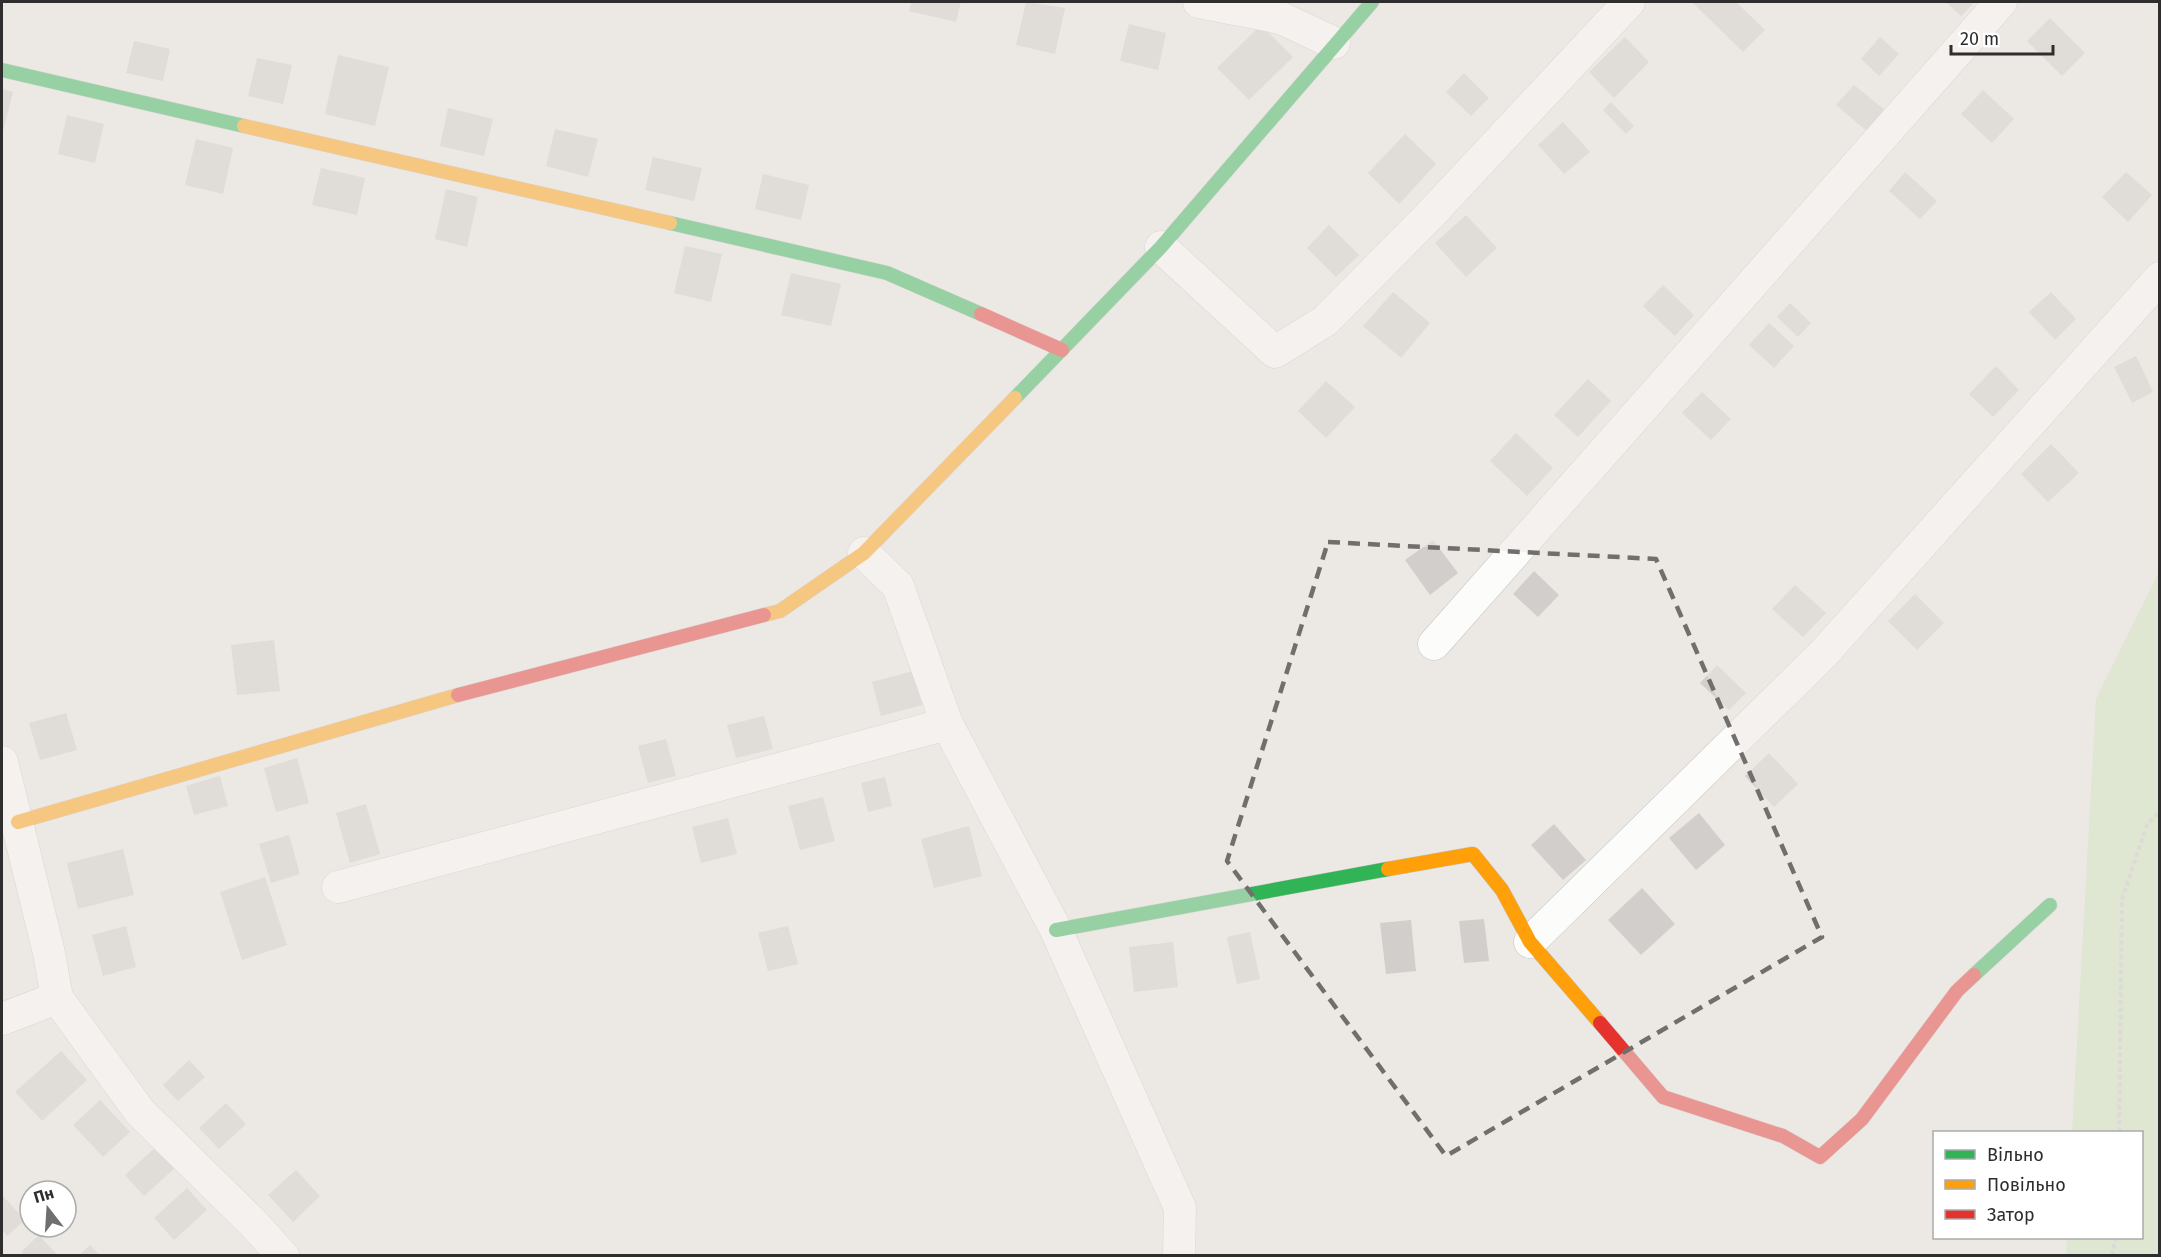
<svg xmlns="http://www.w3.org/2000/svg" width="2161" height="1257" font-family="'Fira Sans',sans-serif">
  <style>
    .green { fill: #cee6be }
    .building { fill: #d1cecb }
    .lines { fill: none; stroke-linecap: round; stroke-linejoin: round }
    .street-casing { stroke: #c5c4c5; stroke-width: 33 }
    .fast-casing { stroke: #c5c4c5; stroke-width: 15 }
    .slow-casing { stroke: #c5c4c5; stroke-width: 15 }
    .jam-casing { stroke: #c5c4c5; stroke-width: 15 }
    .path { stroke: #c9c9c8; stroke-width: 4; stroke-dasharray: 4.5 3; stroke-linecap: butt }
    .street { stroke: #fcfcfb; stroke-width: 32 }
    .fast { stroke: #30b455; stroke-width: 14 }
    .slow { stroke: #ff9f0a; stroke-width: 14 }
    .jam { stroke: #e5322d; stroke-width: 14 }
    .marked { fill: none; stroke: #706f6e; stroke-width: 4.5; stroke-dasharray: 12 8; stroke-linejoin: round }
  </style>
  <rect width="100%" height="100%" fill="#ece8e4"/>
  <!-- green -->
  <path class="green" d="M2159,572V1255H2066L2067,1238H2142V1132H2072L2096,699Z"/>
  <!-- building -->
  <path class="building" d="M911,2H961L956,22L909,11Z
    M1026,2L1065,8L1055,54L1016,45Z
    M1692,2H1736L1765,30L1743,52Z
    M1946,2H1975L1961,16Z
    M2050,18L2085,53L2062,76L2027,41Z
    M1129,24L1166,33L1158,70L1120,61Z
    M1261,25L1293,57L1249,100L1217,68Z
    M1625,37L1649,62L1614,98L1589,72Z
    M1880,37L1899,54L1879,76L1861,59Z
    M134,41L170,49L163,81L126,73Z
    M338,55L389,67L375,126L325,114Z
    M257,58L292,65L283,104L248,96Z
    M1464,73L1489,98L1471,116L1446,92Z
    M1854,85L1886,111L1868,132L1836,105Z
    M2,89L13,92L2,135Z
    M1983,90L2014,119L1992,143L1961,114Z
    M1611,102L1634,126L1626,134L1603,110Z
    M448,108L493,119L484,156L440,146Z
    M67,115L104,124L95,163L58,154Z
    M1563,122L1590,152L1564,174L1538,145Z
    M555,129L598,139L588,177L546,166Z
    M1405,134L1436,164L1399,204L1368,173Z
    M196,139L233,148L223,194L185,185Z
    M653,157L702,168L694,201L645,190Z
    M321,168L365,178L357,215L312,205Z
    M1905,172L1937,201L1920,219L1889,191Z
    M2126,172L2152,195L2128,222L2102,197Z
    M763,174L809,185L801,220L755,209Z
    M446,189L478,197L467,247L435,239Z
    M1466,215L1497,248L1466,277L1435,243Z
    M1329,225L1359,255L1336,277L1307,248Z
    M685,246L722,254L711,302L674,293Z
    M791,273L841,284L831,326L781,315Z
    M1663,285L1694,315L1675,336L1643,306Z
    M1393,292L1430,323L1401,358L1363,326Z
    M2051,292L2076,319L2055,340L2029,312Z
    M1790,303L1811,323L1798,337L1777,317Z
    M1769,323L1794,346L1774,368L1749,345Z
    M2136,356L2153,392L2132,403L2114,367Z
    M1996,366L2019,390L1993,417L1969,394Z
    M1588,379L1611,401L1578,437L1554,415Z
    M1326,381L1355,407L1326,438L1298,411Z
    M1702,392L1731,419L1711,440L1682,413Z
    M1516,433L1553,468L1527,496L1490,461Z
    M2051,444L2079,473L2048,502L2021,474Z
    M1433,540L1458,573L1430,595L1405,560Z
    M1534,571L1559,595L1538,617L1513,594Z
    M1795,585L1826,613L1803,637L1772,609Z
    M1915,594L1944,623L1917,650L1888,621Z
    M274,640L280,691L237,695L231,645Z
    M1717,665L1746,693L1729,710L1700,683Z
    M913,671L922,705L881,716L872,682Z
    M66,713L77,750L40,760L29,723Z
    M764,716L773,749L736,758L727,725Z
    M666,739L676,776L648,783L638,746Z
    M1769,753L1798,784L1774,807L1745,776Z
    M297,758L309,803L276,812L264,768Z
    M220,776L228,806L194,815L186,786Z
    M885,777L892,806L868,812L861,783Z
    M823,797L835,841L800,850L788,806Z
    M366,804L380,854L350,863L336,813Z
    M1699,813L1725,845L1696,870L1669,838Z
    M728,818L737,854L701,863L692,827Z
    M1554,824L1586,860L1563,880L1531,845Z
    M969,826L982,876L934,888L921,839Z
    M289,835L300,874L271,883L259,844Z
    M123,849L134,895L78,909L67,863Z
    M265,877L287,945L242,960L220,892Z
    M1642,888L1675,924L1641,955L1608,920Z
    M1484,919L1489,961L1464,963L1459,921Z
    M1411,920L1416,971L1386,974L1380,923Z
    M126,926L136,967L103,976L92,935Z
    M788,926L798,964L768,971L758,933Z
    M1250,932L1260,979L1237,984L1227,937Z
    M1173,942L1178,987L1134,992L1129,947Z
    M61,1051L87,1080L42,1121L15,1092Z
    M189,1060L205,1077L178,1101L163,1085Z
    M100,1100L130,1132L103,1157L73,1125Z
    M226,1103L246,1124L219,1149L199,1128Z
    M157,1146L176,1167L144,1196L125,1175Z
    M296,1170L320,1196L293,1222L268,1195Z
    M187,1188L207,1210L174,1240L154,1218Z
    M2,1195L25,1220L7,1236L2,1230Z
    M39,1235L58,1256H25L21,1252Z
    M90,1245L100,1256H78Z"/>
  <g class="lines">
    <!-- street casing -->
    <g class="street-casing">
      <path id="street" d="M1199,2L1281,18L1334,43
        M1161,247L1275,352L1325,321L1429,216L1629,2
        M864,553L898,586L947,724L1056,930L1180,1208L1179,1256
        M1434,644L2001,2
        M2,762L49,953L57,998L140,1112L253,1223L283,1256
        M338,887L947,724
        M1530,942L1824,653L2160,278
        M2,1019L57,998"/>
    </g>
    <!-- fast casing -->
    <g class="fast-casing">
      <path id="fast" d="M2,70L244,126
        M670,223L887,273L981,314
        M1015,398L1161,247L1372,2
        M1056,930L1388,869
        M1974,975L2050,905"/>
    </g>
    <!-- slow casing -->
    <g class="slow-casing">
      <path id="slow" d="M244,126L670,223
        M764,615L780,611L864,553L1015,398
        M18,822L458,695
        M1388,869L1473,854L1502,890L1530,942L1600,1023"/>
    </g>
    <!-- jam casing -->
    <g class="jam-casing">
      <path id="jam" d="M981,314L1062,350
        M458,695L764,615
        M1600,1023L1663,1097L1783,1136L1820,1157L1862,1119L1957,991L1974,975"/>
    </g>
    <!-- path -->
    <path class="path" d="M2119,1132L2122,899L2147,825L2160,811
      M2112,1256L2116,1238"/>
    <!-- street -->
    <use href="#street" class="street"/>
    <!-- fast -->
    <use href="#fast" class="fast"/>
    <!-- slow -->
    <use href="#slow" class="slow"/>
    <!-- jam -->
    <use href="#jam" class="jam"/>
  </g>
  <!-- marked area -->
  <path d="M0 0H2161V1257H0ZM1328,542L1656,559L1822,937L1446,1156L1227,861Z" fill="#ece8e4" fill-opacity=".55" fill-rule="evenodd"/>
  <path class="marked" d="M1328,542L1656,559L1822,937L1446,1156L1227,861Z"/>
  <!-- border -->
  <rect width="2161" height="1257" fill="none" stroke="#2e2e2e" stroke-width="6"/>
  <!-- legend -->
  <rect x="1933" y="1131" width="210" height="108" fill="#ffffff" stroke="#ababab" stroke-width="1.5"/>
  <rect x="1945" y="1150" width="30" height="9" fill="#30b455" stroke="#ababab" stroke-width="1.5"/>
  <text x="1987" y="1161" font-size="18" fill="#2e2e2e">Вільно</text>
  <rect x="1945" y="1180" width="30" height="9" fill="#ff9f0a" stroke="#ababab" stroke-width="1.5"/>
  <text x="1987" y="1191" font-size="18" fill="#2e2e2e">Повільно</text>
  <rect x="1945" y="1210" width="30" height="9" fill="#e5322d" stroke="#ababab" stroke-width="1.5"/>
  <text x="1987" y="1221" font-size="18" fill="#2e2e2e">Затор</text>
  <!-- north arrow -->
  <g transform="translate(48 1209) rotate(343)"><circle r="28" fill="#ffffff" stroke="#ababab" stroke-width="1.5"/>
  <path d="M0-4.5L10 22L0 15L-10 22Z" fill="#706f6e"/>
  <text y="-9" font-size="16" font-weight="bold" text-anchor="middle" fill="#2e2e2e">Пн</text>
  </g>
  <!-- scale -->
  <path d="M1951 45v9h102v-9" fill="none" stroke="#2e2e2e" stroke-width="3"/>
  <text x="1960" y="45" font-size="18" fill="#2e2e2e" stroke="#ffffff" stroke-width="4.5" paint-order="stroke">20 m</text>
</svg>
